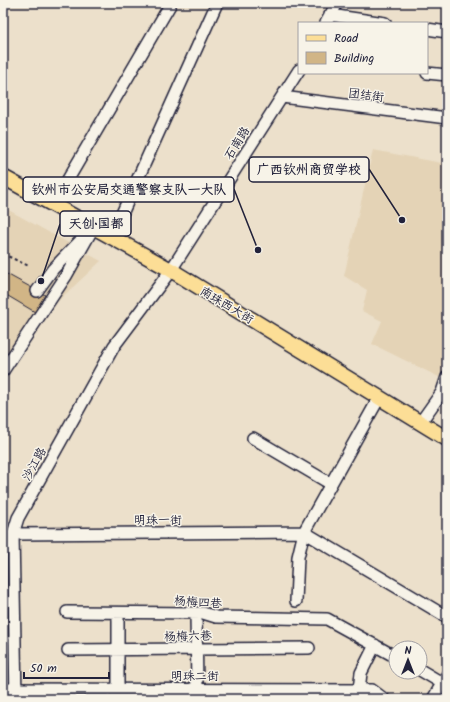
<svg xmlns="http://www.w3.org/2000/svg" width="450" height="702" font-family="Kalam,'LXGW WenKai TC',sans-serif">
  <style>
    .built { fill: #e4d3b6 }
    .building { fill: #d1b586; stroke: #22223b }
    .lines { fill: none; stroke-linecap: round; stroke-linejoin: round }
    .minor-casing { stroke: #22223b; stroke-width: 14 }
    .major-casing { stroke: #22223b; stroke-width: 17 }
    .path { stroke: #22223b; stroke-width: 2; stroke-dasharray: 3 3; stroke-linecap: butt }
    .minor { stroke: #f7f3e8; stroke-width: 11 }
    .major { stroke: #fcde96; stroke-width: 14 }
    .labels { text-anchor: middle; stroke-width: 3; stroke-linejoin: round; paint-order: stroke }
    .street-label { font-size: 12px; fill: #22223b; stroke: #f7f3e8 }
    .leader { fill: none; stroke: #22223b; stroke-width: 1.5 }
    .callout-dot { fill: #22223b; stroke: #f7f3e8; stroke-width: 1.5 }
    .callout { fill: #f7f3e8; stroke: #22223b; stroke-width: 1.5 }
    .callout-label { font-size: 13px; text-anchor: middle; font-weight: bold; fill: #22223b }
  </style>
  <rect width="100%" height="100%" fill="#ece0cb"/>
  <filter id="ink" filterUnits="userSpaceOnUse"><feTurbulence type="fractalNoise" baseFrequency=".025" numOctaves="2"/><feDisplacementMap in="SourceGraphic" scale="8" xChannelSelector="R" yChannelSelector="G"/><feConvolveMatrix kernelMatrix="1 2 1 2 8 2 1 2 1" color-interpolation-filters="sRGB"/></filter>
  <g filter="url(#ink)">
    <!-- built -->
    <path class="built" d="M373,150L447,164V381L372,344L382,321L362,311L367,290L344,276Z
      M3,207L101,261L58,301L3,381Z"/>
    <!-- building -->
    <path class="building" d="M3,272L45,295L35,312L3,293Z"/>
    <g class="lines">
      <!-- minor casing -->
      <g class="minor-casing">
        <path id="minor" d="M330,15L385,23
          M326,23L337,3
          M427,29L447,32
          M427,73L447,75
          M282,97L447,118
          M53,205L170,5L168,3
          M111,238L217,3
          M37,291L53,269L83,238
          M3,371L66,276L93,228
          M420,423L442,392L447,377
          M253,438L331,484
          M13,534L304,532L447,617
          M296,601L298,557L304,532L379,398
          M67,612L203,613L216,617L327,619L396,657
          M118,613V689
          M196,613L197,689
          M68,650L309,648
          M420,670L442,683
          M3,689L372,690L384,699
          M191,689V699
          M359,690L361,673L375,645
          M16,699L13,534L18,518L114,346L171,270L299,70
          M433,699L447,675"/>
      </g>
      <!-- major casing -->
      <g class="major-casing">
        <path id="major" d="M3,177L171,270L447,439"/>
      </g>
      <!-- path -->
      <path class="path" d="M3,254L29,266"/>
      <!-- minor -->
      <use href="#minor" class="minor"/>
      <!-- major -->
      <use href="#major" class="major"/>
    </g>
  </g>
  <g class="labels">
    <!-- street labels -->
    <g class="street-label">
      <text transform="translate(366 95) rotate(7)" y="4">团结街</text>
      <text transform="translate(237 143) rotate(-58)" y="4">石南路</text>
      <text transform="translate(227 305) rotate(31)" y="4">南珠西大街</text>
      <text transform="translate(34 464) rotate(-61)" y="4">沙江路</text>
      <text x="158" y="524">明珠一街</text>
      <text transform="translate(198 602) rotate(4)" y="4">杨梅四巷</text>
      <text transform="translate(188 636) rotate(-1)" y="4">杨梅六巷</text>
      <text x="195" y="680">明珠二街</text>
    </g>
  </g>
  <!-- callouts -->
  <path class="leader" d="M402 220L369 169M258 250L234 189M41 281L60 224"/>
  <g class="callout-dot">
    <circle cx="402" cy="220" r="4"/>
    <circle cx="258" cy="250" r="4"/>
    <circle cx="41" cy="281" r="4"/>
  </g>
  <g class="callout">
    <rect x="249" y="157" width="120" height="25" rx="4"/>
    <rect x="23" y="177" width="211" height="25" rx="4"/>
    <rect x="60" y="211" width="71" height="25" rx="4"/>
  </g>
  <g class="callout-label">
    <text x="309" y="174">广西钦州商贸学校</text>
    <text x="129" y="194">钦州市公安局交通警察支队一大队</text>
    <text x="96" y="228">天创·国都</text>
  </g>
  <!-- margin -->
  <rect width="450" height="702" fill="none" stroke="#f7f3e8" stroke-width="16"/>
  <rect x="8" y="8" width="434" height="686" fill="none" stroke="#22223b" stroke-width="1.5" filter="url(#ink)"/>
  <!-- legend -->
  <rect x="298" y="22" width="130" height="52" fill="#f7f3e8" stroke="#a29fa3"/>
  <rect x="306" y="35" width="20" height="6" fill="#fcde96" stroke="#a29fa3"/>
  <text x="334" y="42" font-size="12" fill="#22223b">Road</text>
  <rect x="306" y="52" width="20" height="12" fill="#d1b586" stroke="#a29fa3"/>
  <text x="334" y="62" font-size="12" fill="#22223b">Building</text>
  <!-- north arrow -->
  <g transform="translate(408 660)"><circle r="19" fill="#f7f3e8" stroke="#a29fa3"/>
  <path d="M0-3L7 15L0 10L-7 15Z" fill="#22223b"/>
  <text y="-6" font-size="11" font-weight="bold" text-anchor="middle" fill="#22223b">N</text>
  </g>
  <!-- scale -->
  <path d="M24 672v6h85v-6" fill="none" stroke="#22223b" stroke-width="2"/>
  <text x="30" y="672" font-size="12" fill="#22223b" stroke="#f7f3e8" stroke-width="3" paint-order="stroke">50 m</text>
</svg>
